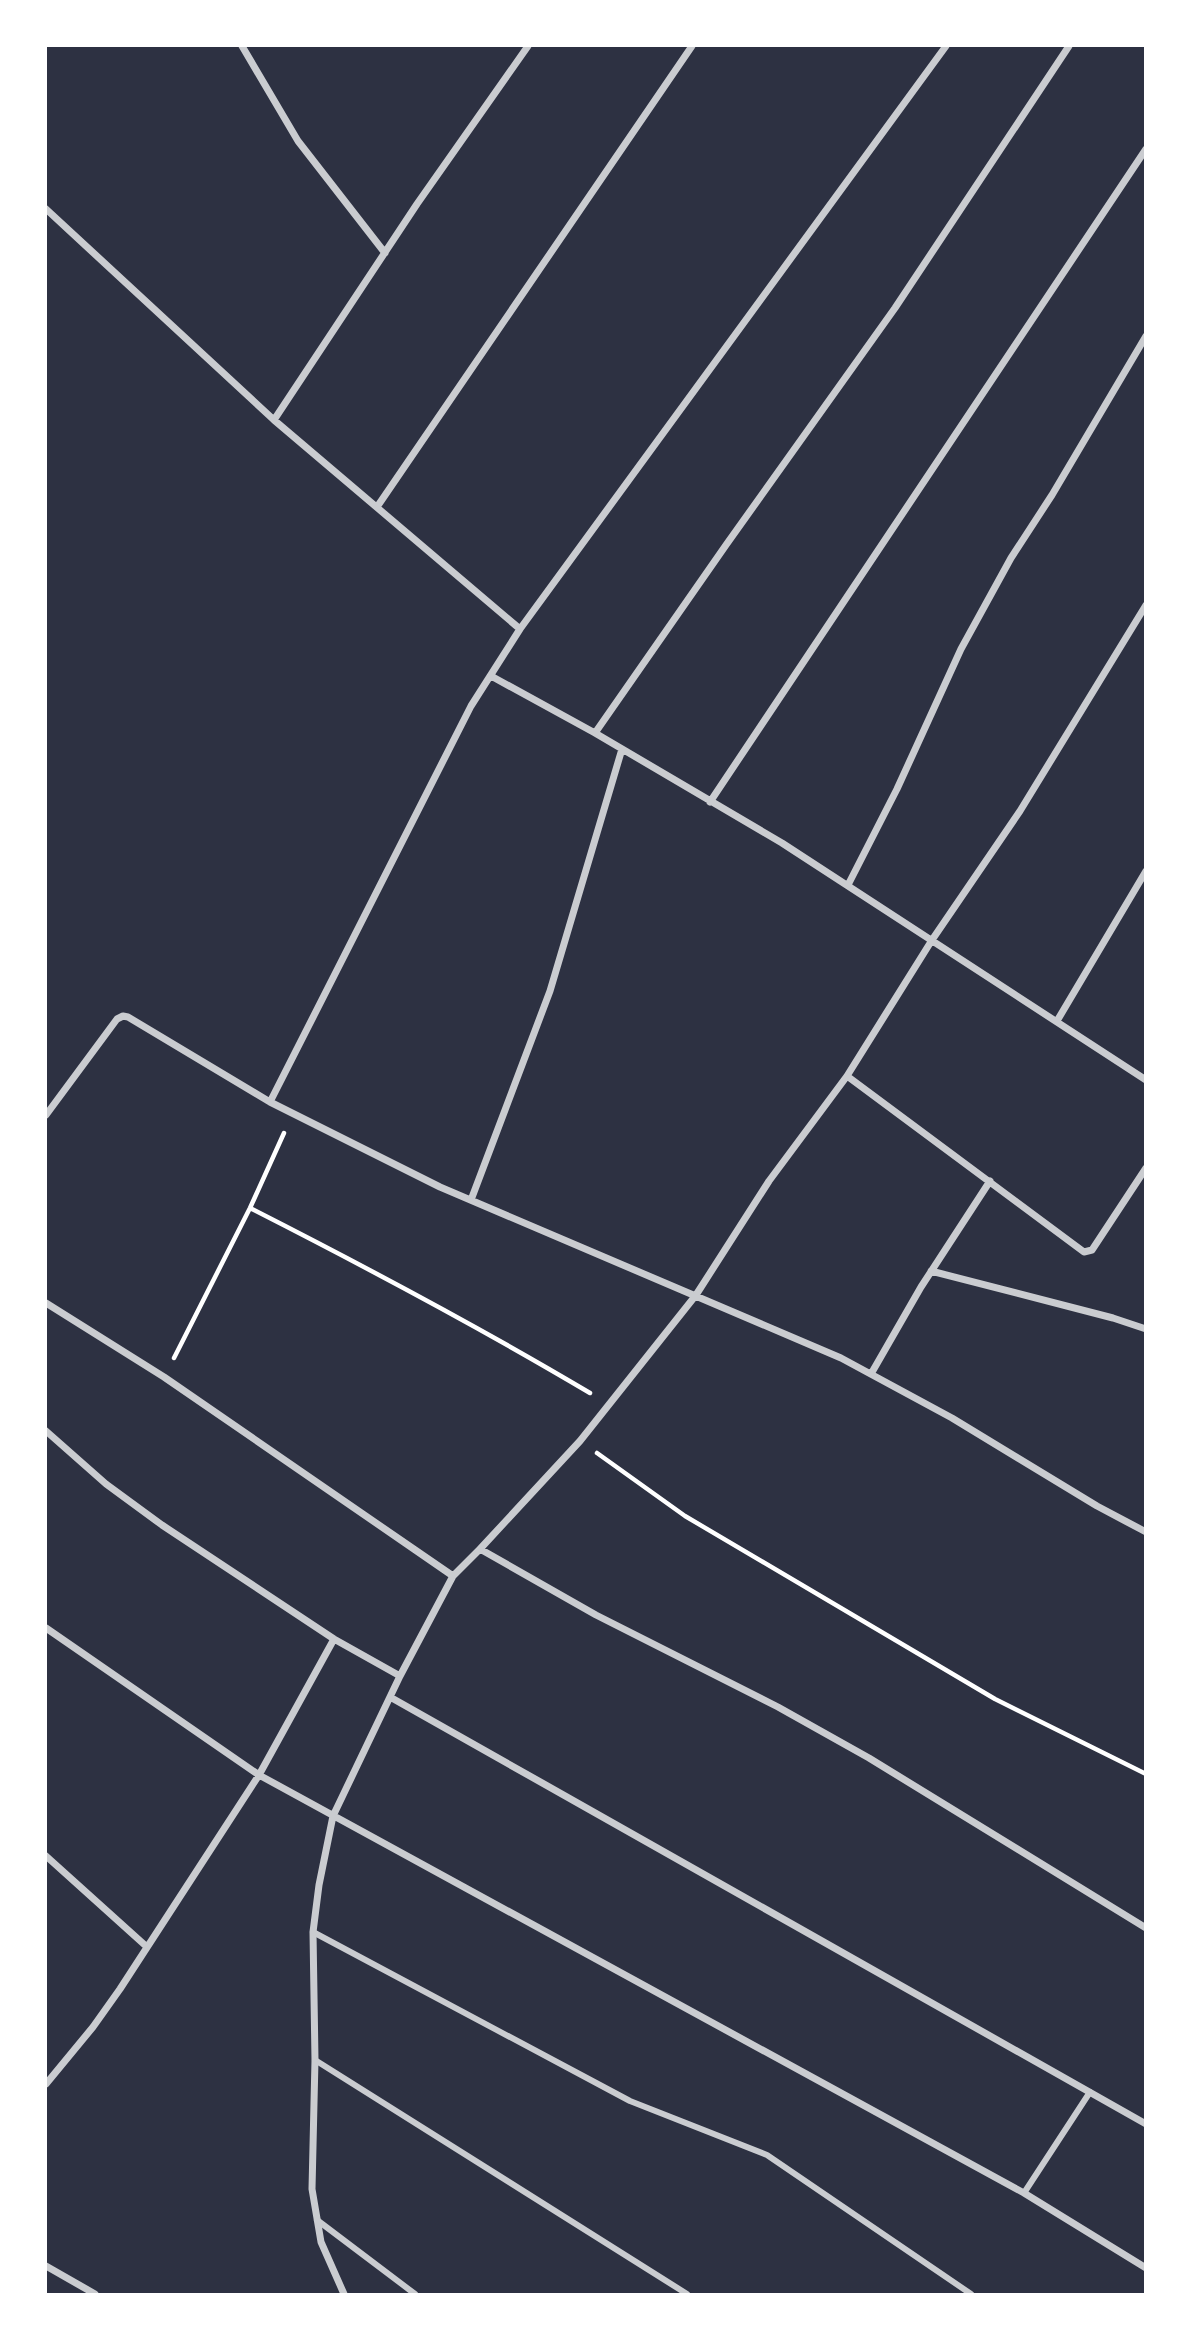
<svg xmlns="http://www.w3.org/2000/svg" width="1191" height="2340" font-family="Manrope,sans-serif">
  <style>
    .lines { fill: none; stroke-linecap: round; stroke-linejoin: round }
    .path { stroke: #fff; stroke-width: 4.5 }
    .pedestrian { stroke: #caccd0; stroke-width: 6 }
    .minor { stroke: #caccd0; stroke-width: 7 }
  </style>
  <rect width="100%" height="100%" fill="#2d3142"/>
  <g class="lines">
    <!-- path -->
    <path class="path" d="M250,1208C366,1267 479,1327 590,1393
      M174,1358L250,1208L284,1133
      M597,1453L685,1516L995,1699L1146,1774"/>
    <!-- pedestrian -->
    <path class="pedestrian" d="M313,1932L630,2101L767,2155L971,2294
      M315,2060L687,2294
      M1024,2193L1090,2092
      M317,2220L415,2294"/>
    <!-- minor -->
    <path class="minor" d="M242,46L298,141L385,253
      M46,209L274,420L520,629
      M274,420L417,204L528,46
      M377,507L692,46
      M491,676L595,733L782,843L1146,1080
      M595,733L726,545L895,308L1069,46
      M710,802L1146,149
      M848,885L897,789L961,649L1011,558L1052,495L1146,336
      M1057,1021L1146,871
      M847,1076L1084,1252L1092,1250L1146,1168
      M270,1102L471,706L520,629L946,46
      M46,1115L117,1019L123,1016L128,1017L270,1102L440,1187L841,1358L952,1418L1097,1506L1146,1532
      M471,1200L550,991L622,749
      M931,1271L1113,1318L1146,1329
      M46,1303L164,1377L453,1576L480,1549L596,1615L778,1707L869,1758L1146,1928
      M871,1374L921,1287L990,1181
      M46,1431L106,1484L162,1525L334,1639L400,1676
      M480,1549L580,1441L696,1295L769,1181L847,1076L932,940L1020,811L1146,605
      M46,1628L259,1775L1024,2193L1146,2268
      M390,1697L1146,2124
      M46,1856L147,1947
      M46,2084L93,2027L120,1989L259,1775L334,1639
      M46,2266L95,2294
      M344,2294L321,2242L312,2189L315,2060L313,1932L319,1885L333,1816L400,1676L453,1576"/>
  </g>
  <!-- border -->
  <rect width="1191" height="2340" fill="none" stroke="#ffffff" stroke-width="94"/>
</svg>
